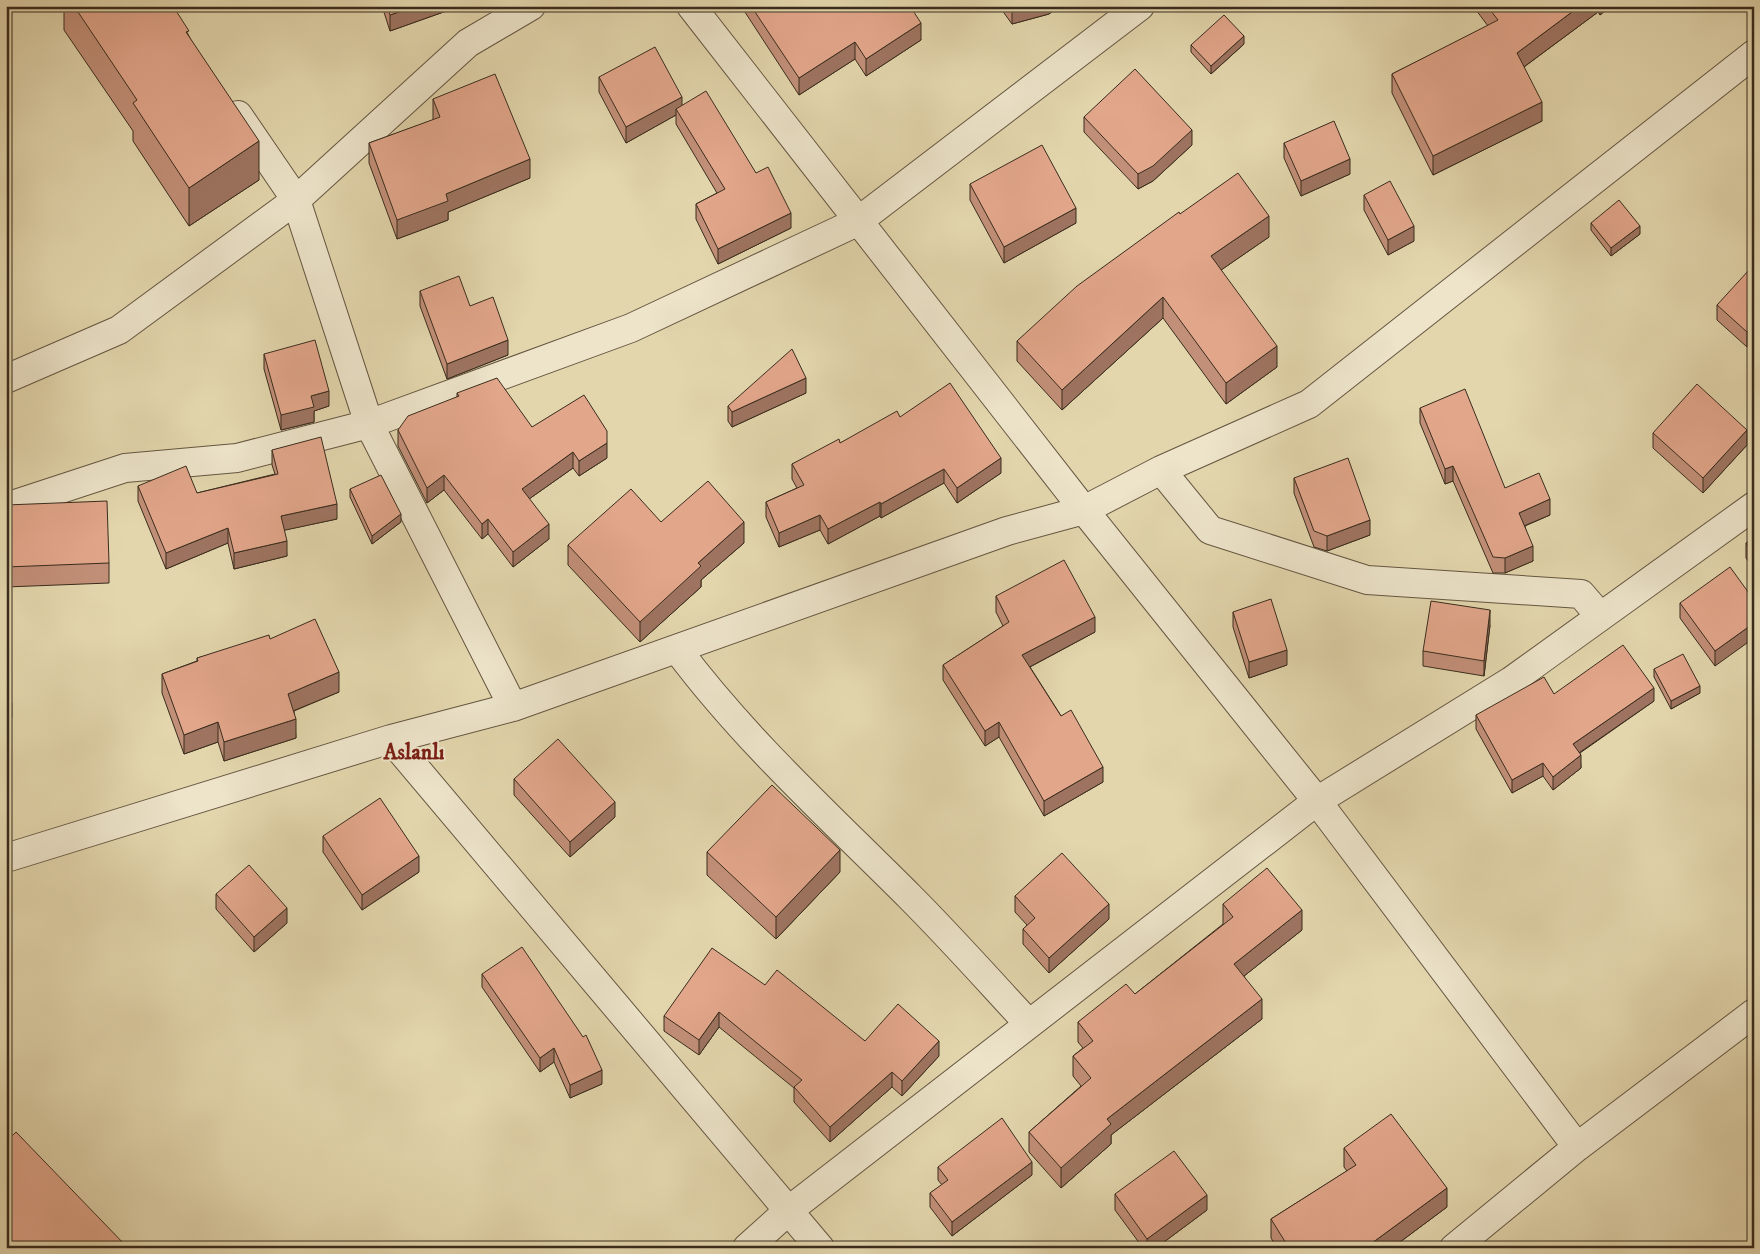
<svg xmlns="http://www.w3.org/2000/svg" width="1760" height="1254" font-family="'IM FELL DW Pica',serif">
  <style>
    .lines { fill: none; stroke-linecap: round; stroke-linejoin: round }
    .minor-casing { stroke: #645641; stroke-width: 30 }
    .minor { stroke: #ede4ca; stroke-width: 28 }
    .wall { fill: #c28f78; stroke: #392c1d }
    .shaded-wall { fill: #9e7461; stroke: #392c1d }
    .building { fill: #e2a68b; stroke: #392c1d }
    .labels { text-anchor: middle; stroke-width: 4; stroke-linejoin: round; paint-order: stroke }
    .district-label { font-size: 22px; font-weight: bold; fill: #7a1f14; stroke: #ede4ca }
  </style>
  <rect width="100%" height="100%" fill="#e3d6ad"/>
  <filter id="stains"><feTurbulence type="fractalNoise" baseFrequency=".004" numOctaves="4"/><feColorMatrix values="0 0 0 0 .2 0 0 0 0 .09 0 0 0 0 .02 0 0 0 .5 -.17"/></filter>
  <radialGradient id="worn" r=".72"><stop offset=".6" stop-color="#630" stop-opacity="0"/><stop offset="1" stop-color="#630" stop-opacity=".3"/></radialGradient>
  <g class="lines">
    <!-- minor casing -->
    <g class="minor-casing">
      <path id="minor" d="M691,6L1084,510L1317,801L1577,1147
        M238,115L296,200L369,424L513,707
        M6,379L119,330L296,200L468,43L531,6
        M1161,470L1210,530L1367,580L1581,594L1600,616
        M6,507L125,468L237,458L369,424L631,328L857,222L1140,6
        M677,649C745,740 830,817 910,897C951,938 990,982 1029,1024
        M391,739L820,1248
        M6,858L391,739L513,707L1007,531L1084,510L1161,470L1309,404L1754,54
        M747,1248L788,1211L1317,801L1511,681L1754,506
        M1454,1248L1577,1147L1754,1013"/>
    </g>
    <!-- minor -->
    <use href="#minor" class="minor"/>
  </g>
  <!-- wall -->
  <path class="wall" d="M64,6H173L189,36L259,180L189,226L133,141V131L64,30Z
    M382,6H452V9L390,31Z
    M741,6H910L921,40L866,76L855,59L799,95Z
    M999,6H1059L1049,14L1012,24Z
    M1473,6H1611L1600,15L1598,12L1524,67L1542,121L1433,175L1392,93V74L1488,26Z
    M1244,44L1211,74L1191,52V45Z
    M599,77L682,106L756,173L791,228L718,264L696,219V204L717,193L676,124V115L626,143L599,92Z
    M433,99L530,178L448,212V220L397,239L369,163V143L433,120Z
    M1084,117L1192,145L1153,181L1138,189L1084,132Z
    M1284,143L1350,174L1301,196L1284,158Z
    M970,184L1076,223L1004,263L970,200Z
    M1364,195L1414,241L1388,255L1364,210Z
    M1180,214L1269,237L1221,270L1277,367L1226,404L1163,318L1062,410L1017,361V341Z
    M1591,223L1640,234L1611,256L1591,230Z
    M1754,274V340L1747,347L1717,320V305Z
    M420,291L470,306L508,355L447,379L420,306Z
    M264,354L329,406L314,411V422L281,430L264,369Z
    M457,393L532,427L607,458L579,476L573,468L529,499L549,539L513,567L488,534L482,539L444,490L427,503L398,446V430L457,397Z
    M806,393L732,427L728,421V406Z
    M1420,408L1505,488L1550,515L1525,526L1533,561L1505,573H1493L1453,481L1445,484L1420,423Z
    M900,417L1001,473L957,503L944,483L881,518L880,516L828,544L820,530L779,547L766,517V502L797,488L792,479V464Z
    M1653,433L1747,445L1703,493L1653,448Z
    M272,450L337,519L284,530L287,556L234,569L228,543L166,569L138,501V486L197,493L275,474L272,465Z
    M1294,478L1370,535L1327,551L1314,547L1294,493Z
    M350,489L401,522L372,544L350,497Z
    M6,505L109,563V583L6,587Z
    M661,522L744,543L701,580V587L640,642L568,565V545Z
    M1754,538V569L1746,558V543Z
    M996,596L1095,632L1030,667L1103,782L1044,816L999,737L985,746L943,680V665L1003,626L996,612Z
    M1754,600L1715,666L1680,618V603Z
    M1233,612L1287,665L1249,678L1233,627Z
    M1490,625L1484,676L1423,666V651Z
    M270,639L339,692L294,711L296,738L224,761L218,742L184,754L162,693V674L197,661V658Z
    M1654,669L1700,693L1671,709L1654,677Z
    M1554,694L1654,701L1580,753L1581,768L1553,790L1543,776L1512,793L1476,729V715Z
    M514,779L615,817L570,857L514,795Z
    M1754,816V835L1752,832V817Z
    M323,836L419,872L362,910L323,852Z
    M707,852L840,872L776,939L707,875Z
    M216,894L287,923L254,952L216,909Z
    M1015,896L1109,919L1049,973L1023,944V929L1027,925L1015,912Z
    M1223,904L1302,930L1244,976L1262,1019L1111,1135V1144L1061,1188L1029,1152V1132L1081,1086L1073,1076V1056L1083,1048L1078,1042V1022L1135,994L1223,924Z
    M482,974L602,1084L570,1098L554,1062L540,1072L482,987Z
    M765,985L865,1041L939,1056L902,1096L892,1087L830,1142L794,1102V1088L719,1027L699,1055L664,1031V1016Z
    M1344,1148L1447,1207L1392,1248H1277L1271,1238V1219L1347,1171L1344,1167Z
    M938,1167L1032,1175L952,1236L930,1207V1193L942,1185L938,1180Z
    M1115,1194L1207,1210L1156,1248H1143L1115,1210Z"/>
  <!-- shaded-wall -->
  <path class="shaded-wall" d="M416,6H452V9L390,31V15Z
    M1016,6H1059L1049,14L1012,24V7Z
    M1580,6H1598V12L1517,72V53Z
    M1600,6H1611L1600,15Z
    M921,23V40L866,76V59Z
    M1244,36V44L1211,74V66Z
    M855,42V59L799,95V78Z
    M682,97V112L676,109V115L626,143V127Z
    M1542,102V121L1433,175V156Z
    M1192,130V145L1153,181L1138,189V174Z
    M259,141V180L189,226V188Z
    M530,159V178L448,212V220L397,239V220L446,194Z
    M1350,159V174L1301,196V181Z
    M1076,208V223L1004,263V247Z
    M791,213V228L718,264V249Z
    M1269,216V237L1211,277V256Z
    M1414,226V241L1388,255V240Z
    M1640,226V234L1611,256V248Z
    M1163,297V318L1062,410V390Z
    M1754,324V340L1747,347V332Z
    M508,340V355L447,379V364Z
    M1277,346V367L1226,404V383Z
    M806,378V393L732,427V412Z
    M329,391V406L314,411V422L281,430V415L311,396Z
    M1747,430V445L1703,493V478Z
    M607,443V458L579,476V461Z
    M573,452V468L522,504V489Z
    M1001,458V473L957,503V488Z
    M1453,466V481L1445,484V469Z
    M944,469V483L881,518V504Z
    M444,475V490L427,503V488Z
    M1550,499V515L1519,528V513Z
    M880,502V516L828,544V529Z
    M337,504V519L281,531V516Z
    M401,514V522L372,544V536Z
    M820,515V530L779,547V533Z
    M488,519V534L482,539V524Z
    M1370,520V535L1327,551V536Z
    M744,522V543L701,580V587L640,642V622L698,563Z
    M549,524V539L513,567V552Z
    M228,528V543L166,569V553Z
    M287,541V556L234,569V553Z
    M1533,546V561L1505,573V558Z
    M1490,610V625L1484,676V661Z
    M1095,617V632L1022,671V655Z
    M1754,623V638L1715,666V651Z
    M1287,650V665L1249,678V662Z
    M339,672V692L288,713V694Z
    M1700,686V693L1671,709V701Z
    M1654,688V701L1573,757V744Z
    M12,703V718L6,720V705Z
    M296,719V738L224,761V742Z
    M218,722V742L184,754V735Z
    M999,722V737L985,746V731Z
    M1581,755V768L1553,790V777Z
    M1543,763V776L1512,793V780Z
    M1103,767V782L1044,816V801Z
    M615,802V817L570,857V842Z
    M840,850V872L776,939V917Z
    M419,856V872L362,910V895Z
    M1109,904V919L1049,973V958Z
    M287,908V923L254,952V937Z
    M1302,910V930L1234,984V964Z
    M1262,999V1019L1111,1135V1144L1061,1188V1168L1107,1119Z
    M719,1012V1027L699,1055V1040Z
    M939,1041V1056L902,1096V1081Z
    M554,1048V1062L540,1072V1058Z
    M602,1070V1084L570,1098V1085Z
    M892,1072V1087L830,1142V1127Z
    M1032,1162V1175L952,1236V1222Z
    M1447,1188V1207L1392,1248H1372V1243Z
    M1207,1195V1210L1156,1248H1147V1239Z"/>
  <!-- building -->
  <path class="building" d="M74,6H173L189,31L186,32L259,141L189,188L133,103L137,100Z
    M387,6H416L390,15Z
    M751,6H910L921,23L866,59L855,42L799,78Z
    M1487,6H1580L1517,53L1542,102L1433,156L1392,74L1498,20Z
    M1224,15L1244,36L1211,66L1191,45Z
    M655,47L682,97L626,127L599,77Z
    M1135,69L1192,130L1153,166L1138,174L1084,117Z
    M495,74L530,159L446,194L448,201L397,220L369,143L440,117L433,99Z
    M706,91L756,173L768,167L791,213L718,249L696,204L725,189L676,109Z
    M1334,121L1350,159L1301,181L1284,143Z
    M1042,145L1076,208L1004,247L970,184Z
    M1238,173L1269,216L1211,256L1277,346L1226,383L1163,297L1062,390L1017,341L1077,286L1179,212L1180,214Z
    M1390,181L1414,226L1388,240L1364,195Z
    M1619,200L1640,226L1611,248L1591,223Z
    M1749,270L1754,274V324L1747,332L1717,305Z
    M459,276L470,306L493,297L508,340L447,364L420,291Z
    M315,340L329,391L311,396L314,407L281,415L264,354Z
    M792,349L806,378L732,412L728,406Z
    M497,378L532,427L584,395L607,431V443L579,461L573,452L522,489L549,524L513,552L488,519L482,524L444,475L427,488L398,430L408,416L459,396L457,393Z
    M950,383L1001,458L957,488L944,469L881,504L880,502L828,529L820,515L779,533L766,502L804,485L792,464L839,439L840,443L897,411L900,417Z
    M1697,384L1747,430L1703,478L1653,433Z
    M1465,389L1505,488L1539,473L1550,499L1519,513L1533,546L1505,558L1493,557L1453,466L1445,469L1420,408Z
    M321,437L337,504L281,516L287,541L234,553L228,528L166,553L138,486L186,466L197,493L278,474L272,450Z
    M1348,458L1370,520L1327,536L1314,531L1294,478Z
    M381,475L401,514L372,536L350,489Z
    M708,481L744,522L698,563L701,566L640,622L568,545L631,489L661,522Z
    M107,501L109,563L6,567V505Z
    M1754,538V554L1746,543Z
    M1064,560L1095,617L1022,655L1061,716L1071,710L1103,767L1044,801L999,722L985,731L943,665L1009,622L996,596Z
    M1730,567L1754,600V623L1715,651L1680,603Z
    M1271,599L1287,650L1249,662L1233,612Z
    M1431,601L1490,610L1484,661L1423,651Z
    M315,619L339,672L288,694L296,719L224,742L218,722L184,735L162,674L198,661L197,658L269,635L270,639Z
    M1623,645L1654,688L1573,744L1581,755L1553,777L1543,763L1512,780L1476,715L1544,677L1554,694Z
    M1683,654L1700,686L1671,701L1654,669Z
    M6,689L12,703L6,705Z
    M558,739L615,802L570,842L514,779Z
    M772,785L840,850L776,917L707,852Z
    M380,798L419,856L362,895L323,836Z
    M1062,853L1109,904L1049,958L1023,929L1035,918L1015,896Z
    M249,865L287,908L254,937L216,894Z
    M1267,868L1302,910L1234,964L1262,999L1107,1119L1111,1124L1061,1168L1029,1132L1091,1078L1073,1056L1093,1041L1078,1022L1126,984L1135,994L1233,917L1223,904Z
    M522,947L583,1037L586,1035L602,1070L570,1085L554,1048L540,1058L482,974Z
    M712,948L765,985L777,970L865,1041L898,1004L939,1041L902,1081L892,1072L830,1127L794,1087L802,1080L719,1012L699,1040L664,1016Z
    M1391,1114L1447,1188L1372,1243L1374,1247L1373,1248H1289L1271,1219L1356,1165L1344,1148Z
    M1002,1118L1032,1162L952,1222L930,1193L948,1180L938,1167Z
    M16,1132L128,1248H6V1142Z
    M1174,1151L1207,1195L1147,1239L1115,1194Z
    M919,1244L928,1248H918Z"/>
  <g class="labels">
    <!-- district labels -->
    <g class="district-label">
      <text x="414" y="759">Aslanlı</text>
    </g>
  </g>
  <!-- margin -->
  <rect width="1760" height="1254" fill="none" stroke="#e3d6ad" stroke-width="25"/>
  <rect x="8" y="8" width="1745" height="1239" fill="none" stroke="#392c1d" stroke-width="2.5"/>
  <rect x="12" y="12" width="1735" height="1229" fill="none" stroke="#392c1d"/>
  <rect width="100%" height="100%" filter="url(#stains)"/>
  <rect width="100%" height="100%" fill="url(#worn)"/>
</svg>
